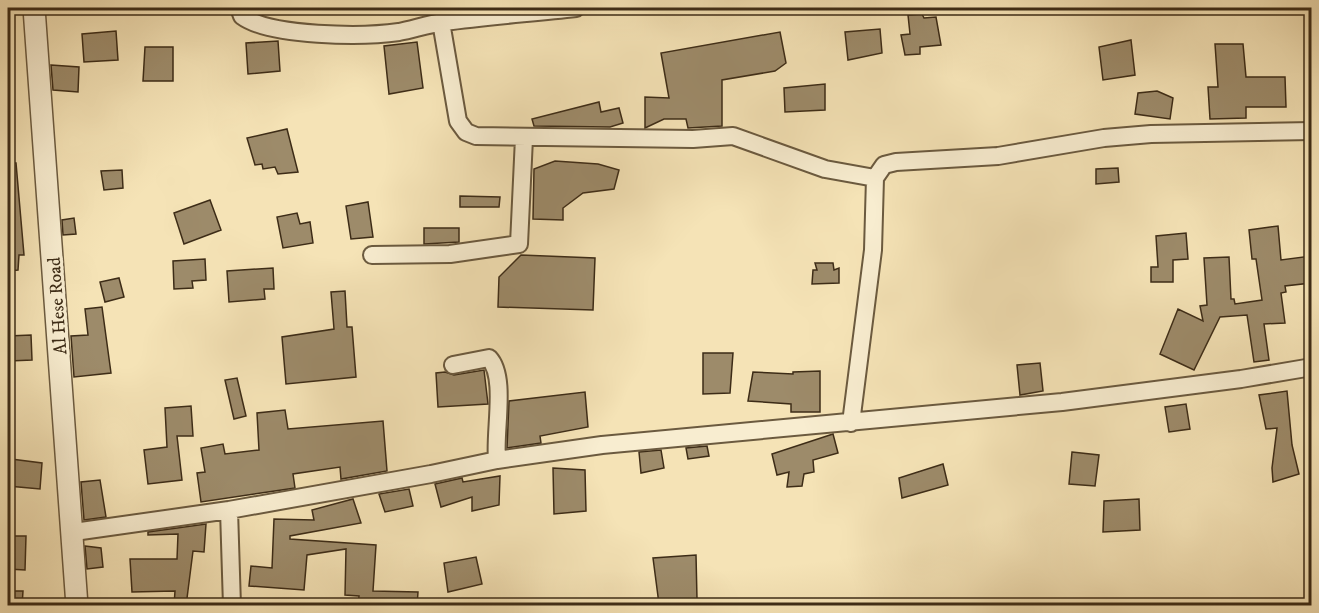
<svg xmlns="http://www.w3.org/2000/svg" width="1319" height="613" font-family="'IM FELL DW Pica',serif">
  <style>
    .building { fill: #9d8b6a; stroke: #3d2c17; stroke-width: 1.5 }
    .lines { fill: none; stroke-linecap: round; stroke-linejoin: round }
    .minor-casing { stroke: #6b5a3f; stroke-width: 20 }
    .tertiary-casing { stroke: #6b5a3f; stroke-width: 24 }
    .minor { stroke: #f8edd0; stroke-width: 16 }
    .tertiary { stroke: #f8edd0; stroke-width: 21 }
    .labels { text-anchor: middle; stroke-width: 6; stroke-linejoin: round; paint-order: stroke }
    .street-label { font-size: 18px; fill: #3d2c17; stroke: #f8edd0 }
  </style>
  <rect width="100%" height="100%" fill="#f5e3b6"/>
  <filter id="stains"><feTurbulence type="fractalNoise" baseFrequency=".00333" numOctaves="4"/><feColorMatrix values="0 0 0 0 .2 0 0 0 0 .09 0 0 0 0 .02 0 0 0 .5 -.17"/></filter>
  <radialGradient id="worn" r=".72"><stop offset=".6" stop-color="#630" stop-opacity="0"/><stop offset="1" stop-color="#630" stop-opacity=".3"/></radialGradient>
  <!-- building -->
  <path class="building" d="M922,14L924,18L936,17L941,45L920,47V54L905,55L901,35L910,34L908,15Z
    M880,29L882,53L848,60L845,32Z
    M116,31L118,60L84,62L82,34Z
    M780,32L786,63L775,71L722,80V126L688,128L686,119H664L645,128V97L669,98L661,53Z
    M1131,40L1135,75L1103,80L1099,47Z
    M278,41L280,71L248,74L246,43Z
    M417,42L423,88L389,94L384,46Z
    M1215,44H1243L1246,77H1285L1286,107H1246V118L1210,119L1208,87H1218Z
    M145,47H173V81H143Z
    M51,65L79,67L78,92L53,90Z
    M825,84V110L785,112L784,88Z
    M1157,91L1173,98L1170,119L1135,114L1138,93Z
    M599,102L601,112L619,108L623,123L610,127L534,126L532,119Z
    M287,129L298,172L278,174L275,167L263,169L262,164L255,165L247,138Z
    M555,161L598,164L619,170L614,189L583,193L563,208V220L533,219L534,169Z
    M8,163H16L24,255H19L18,270L8,271Z
    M1118,168L1119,182L1096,184V169Z
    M122,170L123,188L104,190L101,171Z
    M460,196L500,197L499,207H460Z
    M210,200L221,230L184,244L174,213Z
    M368,202L373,237L351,239L346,206Z
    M297,213L300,224L310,222L313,243L283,248L277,217Z
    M74,218L76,234L63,235L62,220Z
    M1278,226L1281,260L1311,256V283L1285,286L1286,292L1281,293L1285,323L1264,324L1269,360L1254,362L1247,315L1220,317L1194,370L1160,354L1178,309L1203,321L1200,306L1207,305L1204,258L1229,257L1231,299H1234L1235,304L1262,300L1256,259H1252L1249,230Z
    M424,228H459V242L424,244Z
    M1186,233L1188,259L1173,260V282H1151V267H1158L1156,236Z
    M521,255L595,258L593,310L498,307L499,277Z
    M205,259L206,280L192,281L193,288L174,289L173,261Z
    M815,263H833L834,270L839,268V283L812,284L813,270H817Z
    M273,268L274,289H264L265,299L229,302L227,271Z
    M119,278L124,297L105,302L100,282Z
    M345,291L347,327H352L356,377L286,384L282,337L334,329L331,292Z
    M102,307L111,373L74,377L71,336L88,335L85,309Z
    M31,335L32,360L9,361L8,336Z
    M703,353H733L730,393L703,394Z
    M1040,363L1043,391L1020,395L1017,365Z
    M484,370L488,404L438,407L436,373L445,372L454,375Z
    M820,371V412H791V404L748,401L753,372L793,374V372Z
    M237,378L246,416L234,419L225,380Z
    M1287,391L1292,445L1299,474L1273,482L1272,468L1277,428L1266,429L1259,395Z
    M585,392L588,427L540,436L541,443L507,448L509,401Z
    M1186,404L1190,429L1169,432L1165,407Z
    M191,406L193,436H177L182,480L148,484L144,450L167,447L165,408Z
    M285,410L288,429L383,421L387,471L341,479L340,467L293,474L295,488L201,502L197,473L205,472L201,448L223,444L225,454L259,450L257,413Z
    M833,434L838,453L813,460L814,472L804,474L802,486L787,487L789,472L777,475L772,454Z
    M707,446L709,456L688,459L686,448Z
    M661,450L664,468L641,473L639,452Z
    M1072,452L1099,455L1095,486L1069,484Z
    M11,459L42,463L40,489L8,486Z
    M943,464L948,485L902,498L899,478Z
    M553,468L585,470L586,511L554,514Z
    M500,476L499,505L472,511V497L441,507L435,484L462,478L463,482Z
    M100,480L106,517L84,520L81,482Z
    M409,489L413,506L385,512L379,494Z
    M353,499L361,523L290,536V539L376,545L373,591L418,592L417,606H358L359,596L345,595L346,549L307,555L304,590L249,586L251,566L272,568L274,519L314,520L312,510Z
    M1139,499L1140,530L1103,532L1104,501Z
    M206,524L204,552L193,551L186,606H174L175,591L132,592L130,559H177L178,534L148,535V532Z
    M8,536H26L25,570L8,569Z
    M85,546L101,548L103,567L87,569Z
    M696,555L697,599L659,604L653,558Z
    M476,557L482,584L448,592L444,563Z
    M8,591H23L22,606H8Z"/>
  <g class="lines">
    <!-- minor casing -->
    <g class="minor-casing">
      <path id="minor" d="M239,8L242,16C270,37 364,37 399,32C414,29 429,24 444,22C488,16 532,13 576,8
        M441,22L458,121L466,132L476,136L693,139L733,136L825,169L875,178
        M372,255L450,254L519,244L524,138
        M453,365L489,358C507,377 494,431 497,460
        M851,423L873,250L875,178L884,165L896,162L998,156L1104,138L1151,134L1312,131
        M229,510L232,606
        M74,532L229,510L431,474L497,460L602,445L1062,402L1241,379L1312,367"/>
    </g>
    <!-- tertiary casing -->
    <g class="tertiary-casing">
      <path id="tertiary" d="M34,8L77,606"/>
    </g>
    <!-- minor -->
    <use href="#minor" class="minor"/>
    <!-- tertiary -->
    <use href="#tertiary" class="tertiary"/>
  </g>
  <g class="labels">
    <!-- street labels -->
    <g class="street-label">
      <text transform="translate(57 306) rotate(-94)" y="6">Al Hese Road</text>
    </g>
  </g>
  <!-- margin -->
  <rect width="1319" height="613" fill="none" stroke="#f5e3b6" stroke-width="30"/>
  <rect x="9" y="9" width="1301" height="595" fill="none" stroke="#3d2c17" stroke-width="3"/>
  <rect x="15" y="15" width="1289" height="583" fill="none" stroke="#3d2c17" stroke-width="1.5"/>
  <rect width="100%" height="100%" filter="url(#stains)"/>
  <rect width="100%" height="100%" fill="url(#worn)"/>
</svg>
